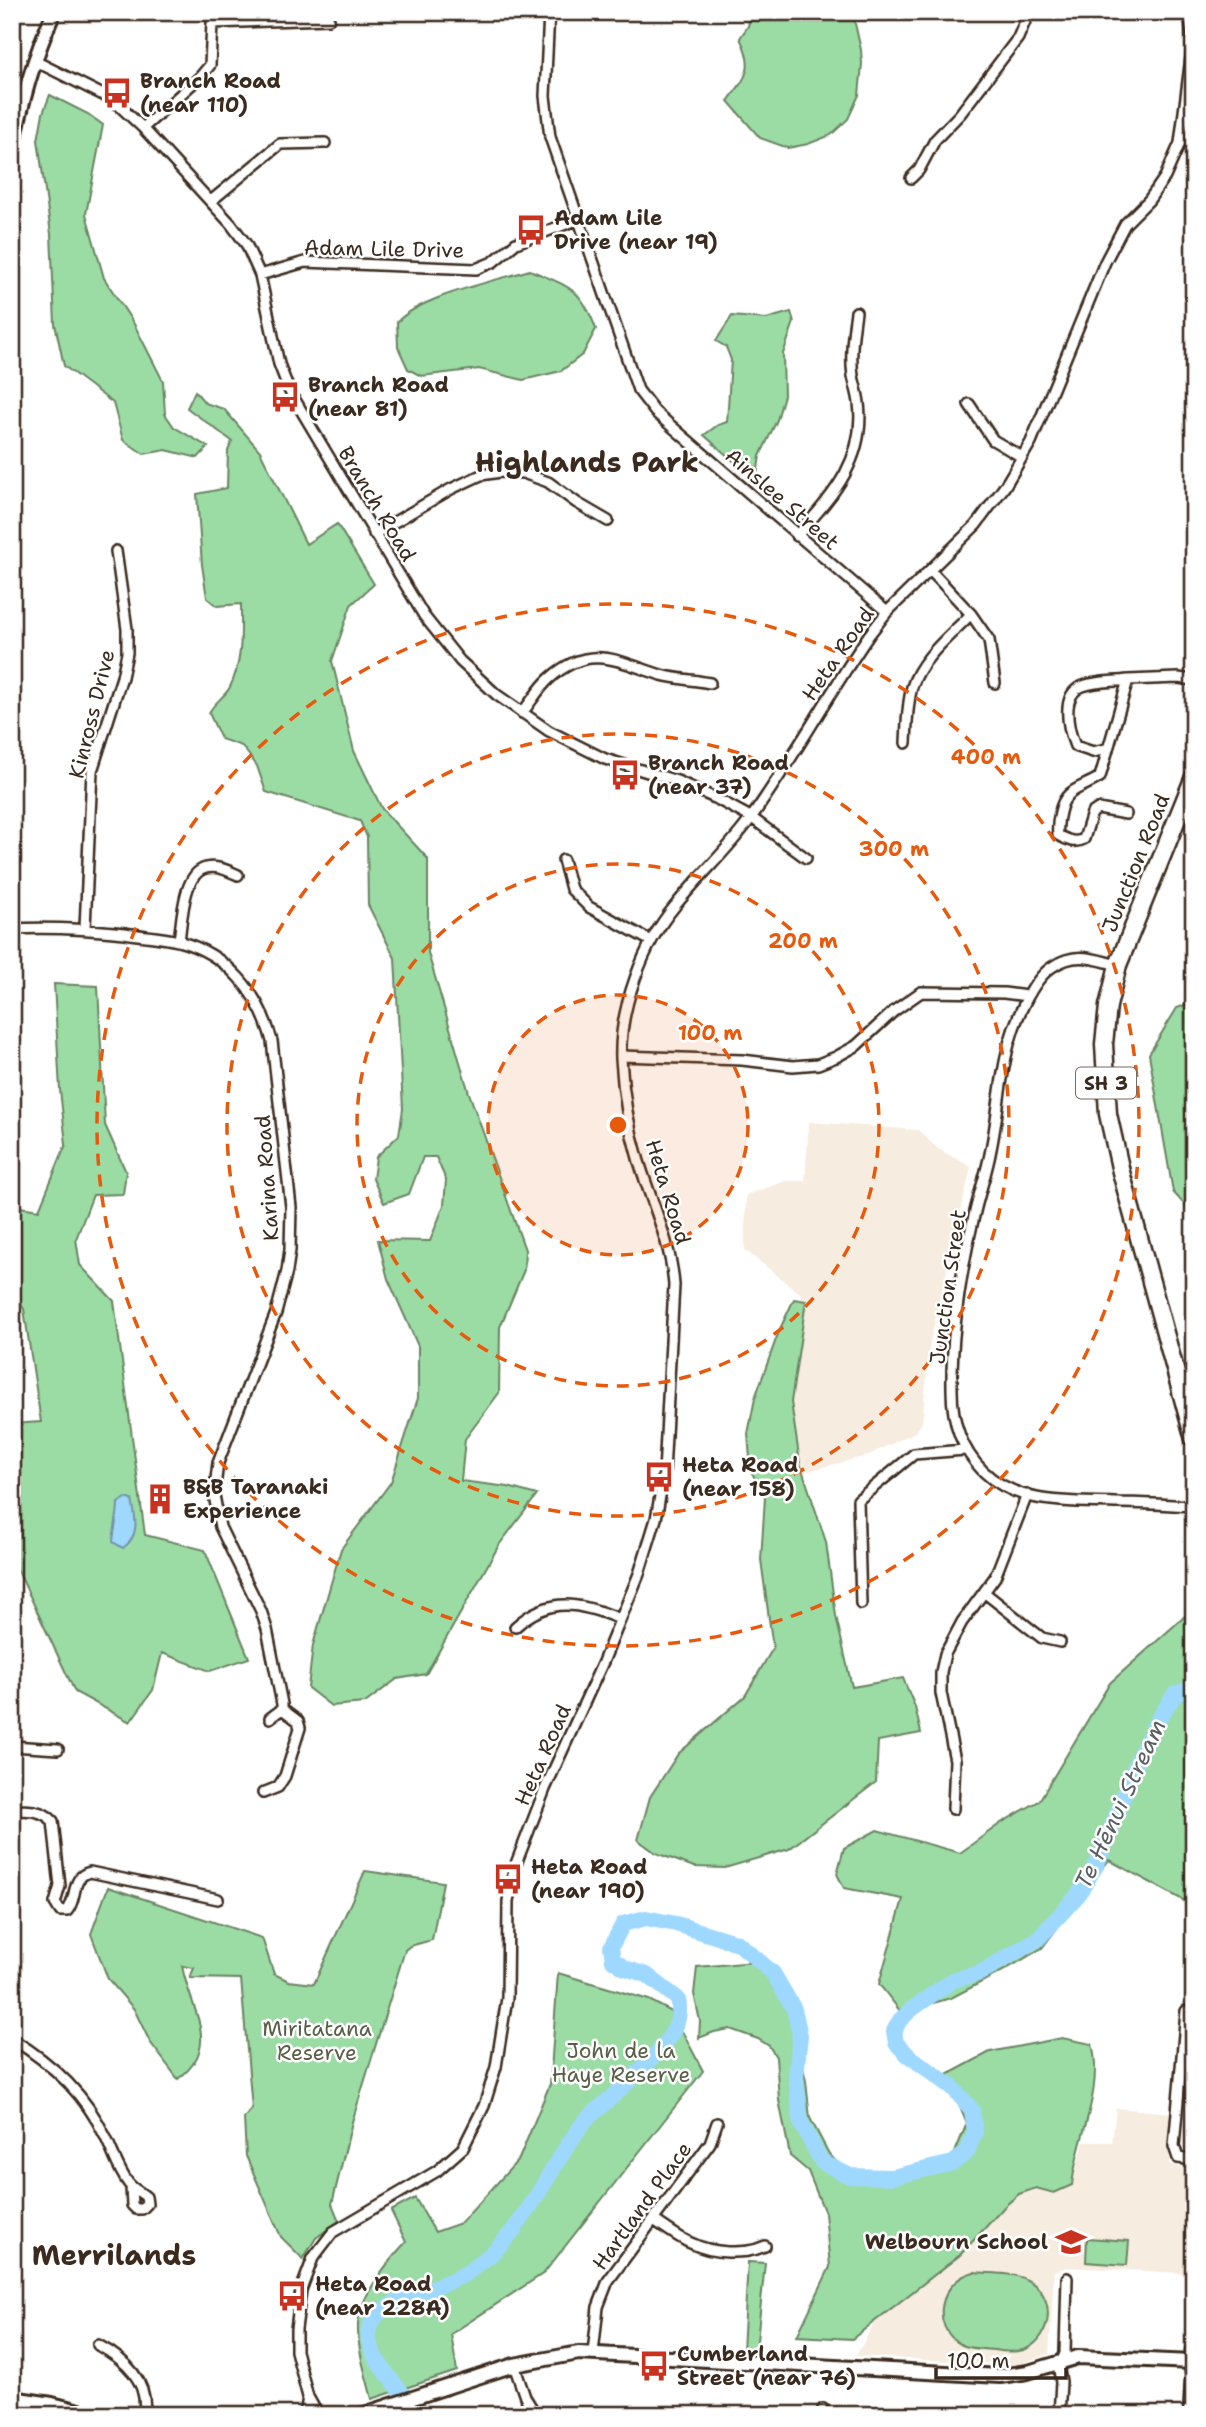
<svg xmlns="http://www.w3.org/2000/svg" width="1206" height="2427" font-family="'Shantell Sans',sans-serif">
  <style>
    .built { fill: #f6ecdf }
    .green { fill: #9bdca5; stroke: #6b8362; stroke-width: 2 }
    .water { fill: #9ed8fe; stroke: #7692a4; stroke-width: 2 }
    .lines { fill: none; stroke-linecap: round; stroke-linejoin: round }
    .river { stroke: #9ed8fe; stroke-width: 16 }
    .street-casing { stroke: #3b2a1e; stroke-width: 14 }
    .secondary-casing { stroke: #3b2a1e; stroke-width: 18 }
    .highway-casing { stroke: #3b2a1e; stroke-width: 21 }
    .street { stroke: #fff; stroke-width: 9 }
    .secondary { stroke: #fff; stroke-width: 12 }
    .highway { stroke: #fff; stroke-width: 16 }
    .ring { fill: none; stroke: #e8590c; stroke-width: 3.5; stroke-dasharray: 12 9 }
    .labels { text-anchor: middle; stroke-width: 5; stroke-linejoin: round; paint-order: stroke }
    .shield { fill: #fff; stroke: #766a62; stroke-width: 2 }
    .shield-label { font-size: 19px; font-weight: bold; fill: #3b2a1e }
    .poi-label { font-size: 21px; font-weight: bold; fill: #3b2a1e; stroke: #fff; text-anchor: start }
    .street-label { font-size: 21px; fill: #3b2a1e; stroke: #fff }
    .park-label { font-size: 21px; fill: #585f46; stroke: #fff }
    .water-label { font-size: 23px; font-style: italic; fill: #595e61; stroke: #fff }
    .district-label { font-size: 28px; font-weight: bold; fill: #3b2a1e; stroke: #fff }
    .centre { fill: #e8590c; stroke: #fff; stroke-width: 3.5 }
    .ring-label { font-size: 21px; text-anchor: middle; font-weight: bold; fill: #e8590c; stroke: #fff; stroke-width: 5; stroke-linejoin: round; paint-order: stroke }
  </style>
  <rect width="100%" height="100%" fill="#fff"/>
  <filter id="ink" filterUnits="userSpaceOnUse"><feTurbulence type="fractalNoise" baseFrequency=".0143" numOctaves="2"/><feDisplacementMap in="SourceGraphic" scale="14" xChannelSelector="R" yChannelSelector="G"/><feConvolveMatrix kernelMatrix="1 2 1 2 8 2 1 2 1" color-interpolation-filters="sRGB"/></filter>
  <g filter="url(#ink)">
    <!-- built -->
    <path class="built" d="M809,1122L918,1130L938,1149L971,1167L930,1342L922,1423L915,1432L867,1456L791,1475L784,1389L802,1295L745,1250L746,1195L786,1181H805Z
      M1116,2108L1171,2113L1169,2164L1187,2169L1193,2176L1184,2273L1067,2267L1054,2271L1049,2354L1017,2365L856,2356L894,2288L1037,2180L1076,2169L1084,2142H1112Z"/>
    <!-- green -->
    <path class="green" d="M751,12H848L854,19L861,50L862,64L859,95L848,119L831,135L808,144L788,148L760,138L728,101C747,76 755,68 740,38L748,26Z
      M50,95L88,114L103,125L86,214L104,278L134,324L163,381L165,414L174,427L208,447L198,458L166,450L144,454L123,440L113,403L64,366L55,324L51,234L38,140L43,113Z
      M530,270C569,287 581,287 596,329L583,354L561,371L523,380L479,369L421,376L408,369L398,347L397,322C421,296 495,281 530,270Z
      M791,312L794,322L783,354L784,395L777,420L760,456L756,481L704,435L718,425L727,422L731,360L726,347L716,341L732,316L766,319Z
      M195,391L205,403L224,409L260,451L306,544L337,524L374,584L351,605L332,661L354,751L382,809L428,859V953L469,1093L525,1250L524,1270L500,1327L499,1393L465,1439L461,1481L508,1487L537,1495L499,1545L426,1674L397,1679L365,1703L331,1706L308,1688L313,1645L341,1549L391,1482L418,1398V1346L388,1279L378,1240L430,1241L444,1205L446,1180L436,1157H423L409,1194L384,1203L373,1179L376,1157L399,1135L403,1109L395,958L368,905L367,837L360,821L266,792L257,766L242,746L221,739L209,713C214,702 225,697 230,687C243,661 241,632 241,604L217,606L207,598L202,565L197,494L227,488L228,451L232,441L187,408Z
      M54,984L98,986L105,1125L126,1172L123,1194L93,1195L76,1239L80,1265L114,1301L145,1535L205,1550L249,1658L210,1671L162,1653L153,1690L130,1722L75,1692L12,1558V1424L41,1422L24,1309L12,1290V1183L20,1207L39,1210L66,1144L60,1090Z
      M1194,1002V1215L1173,1192L1149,1054L1177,1008Z
      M794,1299L806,1301L791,1402L800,1463L826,1542L836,1616L852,1687L903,1678L915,1707L921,1733L878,1741L876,1782L789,1849L725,1868L694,1867L656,1853L638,1840L650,1797L678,1754L745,1696L773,1648L761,1560L765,1497L751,1471L748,1434L755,1398L779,1331Z
      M1194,1608V1906L1109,1860L1042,1948L1005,1970L951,1998L901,2012L879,1984L903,1899L844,1888L837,1874L844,1848L877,1830L960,1853L1001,1823L1039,1801L1110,1683Z
      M365,1871L443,1882L432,1940L410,1946L405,1950L352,2122L332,2204L339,2221L316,2238L303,2259L281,2237L246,2156L244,2118L252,2109L241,1979L190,1978L194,1968L182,1966C190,2010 223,2045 178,2079L150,2042L134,2009L108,1979L91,1934L108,1887L262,1938L274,1974L289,1981L314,1984Z
      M767,1961L780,1987L796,2034L806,2081L810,2118L829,2154L845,2171L866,2175L900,2173L935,2165L954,2155L967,2123L947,2075L990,2052L1062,2038L1092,2044C1104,2091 1077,2138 1072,2185L1054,2193L1036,2188L1019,2194L1006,2205L960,2255L852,2339L797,2336L830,2267L825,2213L808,2171L790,2156L779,2100L776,2057L769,2046L758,2039L730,2029L714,2032L699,2038L700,2021L694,1994L697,1967Z
      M558,1973L649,2000L672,2012L703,2071L544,2273L451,2334L457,2371L372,2399C366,2375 357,2349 358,2325C358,2299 389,2260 406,2242L391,2211L415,2198L435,2232L461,2223L519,2159L550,2084Z
      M1087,2238L1129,2241L1127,2265L1086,2262Z
      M748,2262L765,2263L756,2351L743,2350Z
      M974,2272C991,2274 1012,2272 1027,2280C1056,2294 1054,2336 1026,2349C1016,2353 1005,2352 994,2350C984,2349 971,2349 962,2345C928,2327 940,2280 974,2272Z"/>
    <!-- water -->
    <path class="water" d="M126,1498L132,1500C136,1519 140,1536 123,1548L113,1542C114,1529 118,1516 118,1503Z"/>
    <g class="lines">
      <!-- river -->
      <path class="river" d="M419,2415C405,2392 363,2357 369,2329C376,2300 436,2289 459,2277C467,2274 474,2267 481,2262C527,2228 547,2170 582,2125C588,2117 597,2110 605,2103C622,2088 640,2072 655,2055C670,2039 683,2022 678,1999L647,1975L625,1968L613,1960L611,1947L623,1924L646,1918L676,1924L738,1943L773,1973L794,2009L800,2035L796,2077L801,2123L822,2162L850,2176L892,2177L953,2163L967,2152L975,2132L972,2110L952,2087L908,2055L896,2043L894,2031L900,2020L912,2009L953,1980L980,1973L1038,1939L1078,1895L1098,1862L1138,1759L1155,1724L1175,1694L1194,1688"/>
      <!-- street casing -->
      <g class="street-casing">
        <path id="street" d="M549,12L545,96L550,137L638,390L655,412L887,612
          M35,61L113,100L143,128L231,224L246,244L260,275L279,364L289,390L424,616L460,661L497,695L549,731L605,759L677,781L717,799L752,818L806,858
          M143,128L200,77L210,65L212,23L329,19
          M911,178L919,170L935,140L960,114L1018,38L1029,12
          M211,201L280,144L325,143
          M260,275L305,262L476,269L493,262L516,243L579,219
          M969,404L993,440L1022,457
          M374,534L451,489L481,475L500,472L523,473L548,482L577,503L608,521
          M797,536C832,496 866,460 859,403C858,394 855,385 853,376C850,355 853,333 856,312
          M930,570L971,614L989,640L995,683
          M522,713C531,702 539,688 549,679C590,642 619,662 661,675C677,679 694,680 710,683
          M906,743C907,724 907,705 912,687C921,658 950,636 971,614
          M1106,749L1093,752L1075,746C1068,729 1060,694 1083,686C1097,681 1114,682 1128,680
          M1126,814L1098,809L1092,813L1084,839C1075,844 1067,840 1058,835C1057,827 1058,820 1060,812C1065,788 1081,789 1100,777L1128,680L1178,678L1194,680
          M563,860L571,889L589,907L651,941
          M85,928L92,771L122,677L127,653V629L116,551
          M12,929C50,927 87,929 125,933C142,936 161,937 178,941C228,954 259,993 272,1041L291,1207L290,1250L287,1271L276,1313L218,1463L214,1495L220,1527L261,1611L267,1629L282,1704V1709L270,1718
          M179,941C182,921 183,873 206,868C217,865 229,871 238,875
          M1118,965C1093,959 1076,951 1052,967C1032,980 1015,1021 1009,1044C1000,1078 998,1115 991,1149C987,1172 979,1193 974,1216C961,1272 951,1332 952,1390C952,1421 961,1449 983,1471C1020,1507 1073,1501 1119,1503C1144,1503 1169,1505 1194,1506
          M621,1056L742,1060L793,1066L818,1064L836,1057L856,1046L894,1011L921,992L1004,993L1027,996
          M985,1593L1042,1638L1060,1642
          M861,1604L858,1500L914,1454L965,1450
          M515,1627C550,1595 581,1603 620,1619
          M12,1746L58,1749
          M263,1793L278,1787L285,1776L300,1728L298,1721L282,1709
          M953,1809L955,1760L941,1693V1672L945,1654L962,1622L995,1577L1027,1495
          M12,1811C27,1809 43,1810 53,1821L60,1886L55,1903L60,1911H67C78,1899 70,1877 90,1872L218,1899
          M1186,2011L1174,2146L1178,2158L1194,2160
          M12,2039C52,2063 85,2094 105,2136C113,2152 118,2170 129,2184C134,2190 141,2192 146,2197L147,2204L142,2209H136L132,2205L131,2187
          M654,2220C678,2237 697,2251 728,2252C742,2252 752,2252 765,2246
          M98,2345C126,2360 149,2381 144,2415
          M593,2353L598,2307L608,2281L710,2143L717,2123
          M514,2365L525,2397L536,2415
          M823,2409L824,2415
          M305,2415L308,2397
          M318,2415L308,2397L296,2351V2329L301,2290L313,2258L333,2232L437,2171L463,2148L484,2106L496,2067L507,1998L508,1901L514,1869L545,1789L603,1662L639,1574L656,1519L664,1473L674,1285C671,1241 650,1200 638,1158C628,1125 623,1093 621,1059C619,1009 643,944 675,906C699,876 728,850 751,818C793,759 828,695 869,635L887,612L976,525L1005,486L1031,442L1105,262L1125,224L1149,200L1165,177L1180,143L1193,42L1189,12
          M1059,2415L1061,2382L1059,2370L1065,2353L1067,2278"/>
      </g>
      <!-- secondary casing -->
      <g class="secondary-casing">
        <path id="secondary" d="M12,154C20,106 34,57 54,12
          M12,2398L52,2404L95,2415
          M361,2415L514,2365L579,2353L1000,2376L1028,2372L1078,2357L1193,2362"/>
      </g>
      <!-- highway casing -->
      <g class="highway-casing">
        <path id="highway" d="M1194,777L1118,965L1108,1006L1104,1044L1108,1114L1121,1172L1194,1439
          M1194,2351V2372
          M1192,2415L1194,2382"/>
      </g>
      <!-- street -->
      <use href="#street" class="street"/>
      <!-- secondary -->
      <use href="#secondary" class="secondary"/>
      <!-- highway -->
      <use href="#highway" class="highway"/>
    </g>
  </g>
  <!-- distance rings -->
  <circle cx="618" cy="1125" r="130" fill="#e8590c" fill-opacity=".12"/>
  <g class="ring">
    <circle cx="618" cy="1125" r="130"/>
    <circle cx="618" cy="1125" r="261"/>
    <circle cx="618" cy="1125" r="391"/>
    <circle cx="618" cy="1125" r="521"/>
  </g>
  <!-- icons -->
  <defs>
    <g id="bus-bare" transform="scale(2.415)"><path d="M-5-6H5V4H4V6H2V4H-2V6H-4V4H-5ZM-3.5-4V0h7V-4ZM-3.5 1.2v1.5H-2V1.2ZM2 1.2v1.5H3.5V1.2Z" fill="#c8321e" stroke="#fff" stroke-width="2.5" paint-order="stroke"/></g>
    <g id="building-bare" transform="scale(2.415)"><path d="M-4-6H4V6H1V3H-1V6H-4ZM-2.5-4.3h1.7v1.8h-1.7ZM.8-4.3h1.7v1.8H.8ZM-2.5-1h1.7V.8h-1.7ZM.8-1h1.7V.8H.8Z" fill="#c8321e" stroke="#fff" stroke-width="2.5" paint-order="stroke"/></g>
    <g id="school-bare" transform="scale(2.415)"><path d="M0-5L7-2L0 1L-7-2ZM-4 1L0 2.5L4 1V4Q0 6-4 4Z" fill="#c8321e" stroke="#fff" stroke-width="2.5" paint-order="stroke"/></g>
  </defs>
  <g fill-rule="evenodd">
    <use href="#bus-bare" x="117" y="93"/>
    <use href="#bus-bare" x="531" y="230"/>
    <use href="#bus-bare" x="285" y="397"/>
    <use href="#bus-bare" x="625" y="775"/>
    <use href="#bus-bare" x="659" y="1477"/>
    <use href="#building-bare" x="160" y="1499"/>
    <use href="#bus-bare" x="508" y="1879"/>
    <use href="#school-bare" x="1071" y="2242"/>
    <use href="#bus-bare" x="292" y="2296"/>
    <use href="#bus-bare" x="654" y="2366"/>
  </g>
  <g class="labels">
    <!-- shield labels -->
    <rect class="shield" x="1076" y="1067.5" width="60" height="31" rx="5"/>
    <g class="shield-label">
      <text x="1106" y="1090">SH 3</text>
    </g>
    <!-- poi labels -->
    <g class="poi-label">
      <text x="140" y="88">Branch Road<tspan x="140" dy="24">(near 110)</tspan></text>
      <text x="554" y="225">Adam Lile<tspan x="554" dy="24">Drive (near 19)</tspan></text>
      <text x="308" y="392">Branch Road<tspan x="308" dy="24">(near 81)</tspan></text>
      <text x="648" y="770">Branch Road<tspan x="648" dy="24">(near 37)</tspan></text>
      <text x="682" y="1472">Heta Road<tspan x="682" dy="24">(near 158)</tspan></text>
      <text x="183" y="1494">B&amp;B Taranaki<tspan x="183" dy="24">Experience</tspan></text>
      <text x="531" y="1874">Heta Road<tspan x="531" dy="24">(near 190)</tspan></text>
      <text x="1048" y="2249" text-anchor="end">Welbourn School</text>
      <text x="315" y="2291">Heta Road<tspan x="315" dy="24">(near 228A)</tspan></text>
      <text x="677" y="2361">Cumberland<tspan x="677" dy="24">Street (near 76)</tspan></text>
    </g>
    <!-- street labels -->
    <g class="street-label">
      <text transform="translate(384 249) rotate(1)" y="7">Adam Lile Drive</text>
      <text transform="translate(782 499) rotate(41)" y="7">Ainslee Street</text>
      <text transform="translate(377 504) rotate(59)" y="7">Branch Road</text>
      <text transform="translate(838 654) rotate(-55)" y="7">Heta Road</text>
      <text transform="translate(92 714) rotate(-76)" y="7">Kinross Drive</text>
      <text transform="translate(1136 863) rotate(-68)" y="7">Junction Road</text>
      <text transform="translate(267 1178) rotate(-94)" y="7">Karina Road</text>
      <text transform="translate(668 1192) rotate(73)" y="7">Heta Road</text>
      <text transform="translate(948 1287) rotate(-82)" y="7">Junction Street</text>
      <text transform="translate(543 1755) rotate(-66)" y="7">Heta Road</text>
      <text transform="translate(642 2206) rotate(-54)" y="7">Hartland Place</text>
    </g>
    <!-- park labels -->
    <g class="park-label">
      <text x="317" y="2036">Miritatana<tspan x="317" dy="24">Reserve</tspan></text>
      <text x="621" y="2058">John de la<tspan x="621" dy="24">Haye Reserve</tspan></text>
    </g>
    <!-- water labels -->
    <g class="water-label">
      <text transform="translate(1120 1804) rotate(-65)" y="8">Te Hēnui Stream</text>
    </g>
    <!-- district labels -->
    <g class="district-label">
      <text x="587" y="472">Highlands Park</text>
      <text x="114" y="2265">Merrilands</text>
    </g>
  </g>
  <circle cx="618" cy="1125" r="10" class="centre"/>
  <g class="ring-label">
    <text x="986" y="764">400 m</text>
    <text x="894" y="856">300 m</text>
    <text x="803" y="948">200 m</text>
    <text x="710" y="1040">100 m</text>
  </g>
  <!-- margin -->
  <rect width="1206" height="2427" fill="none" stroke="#fff" stroke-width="42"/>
  <rect x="21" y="21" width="1164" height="2385" fill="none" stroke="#3b2a1e" stroke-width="2.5" filter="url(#ink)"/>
  <!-- scale -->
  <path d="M936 2368v10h130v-10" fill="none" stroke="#3b2a1e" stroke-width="3.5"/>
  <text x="947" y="2368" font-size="21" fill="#3b2a1e" stroke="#ffffff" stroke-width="5" paint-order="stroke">100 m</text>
</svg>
